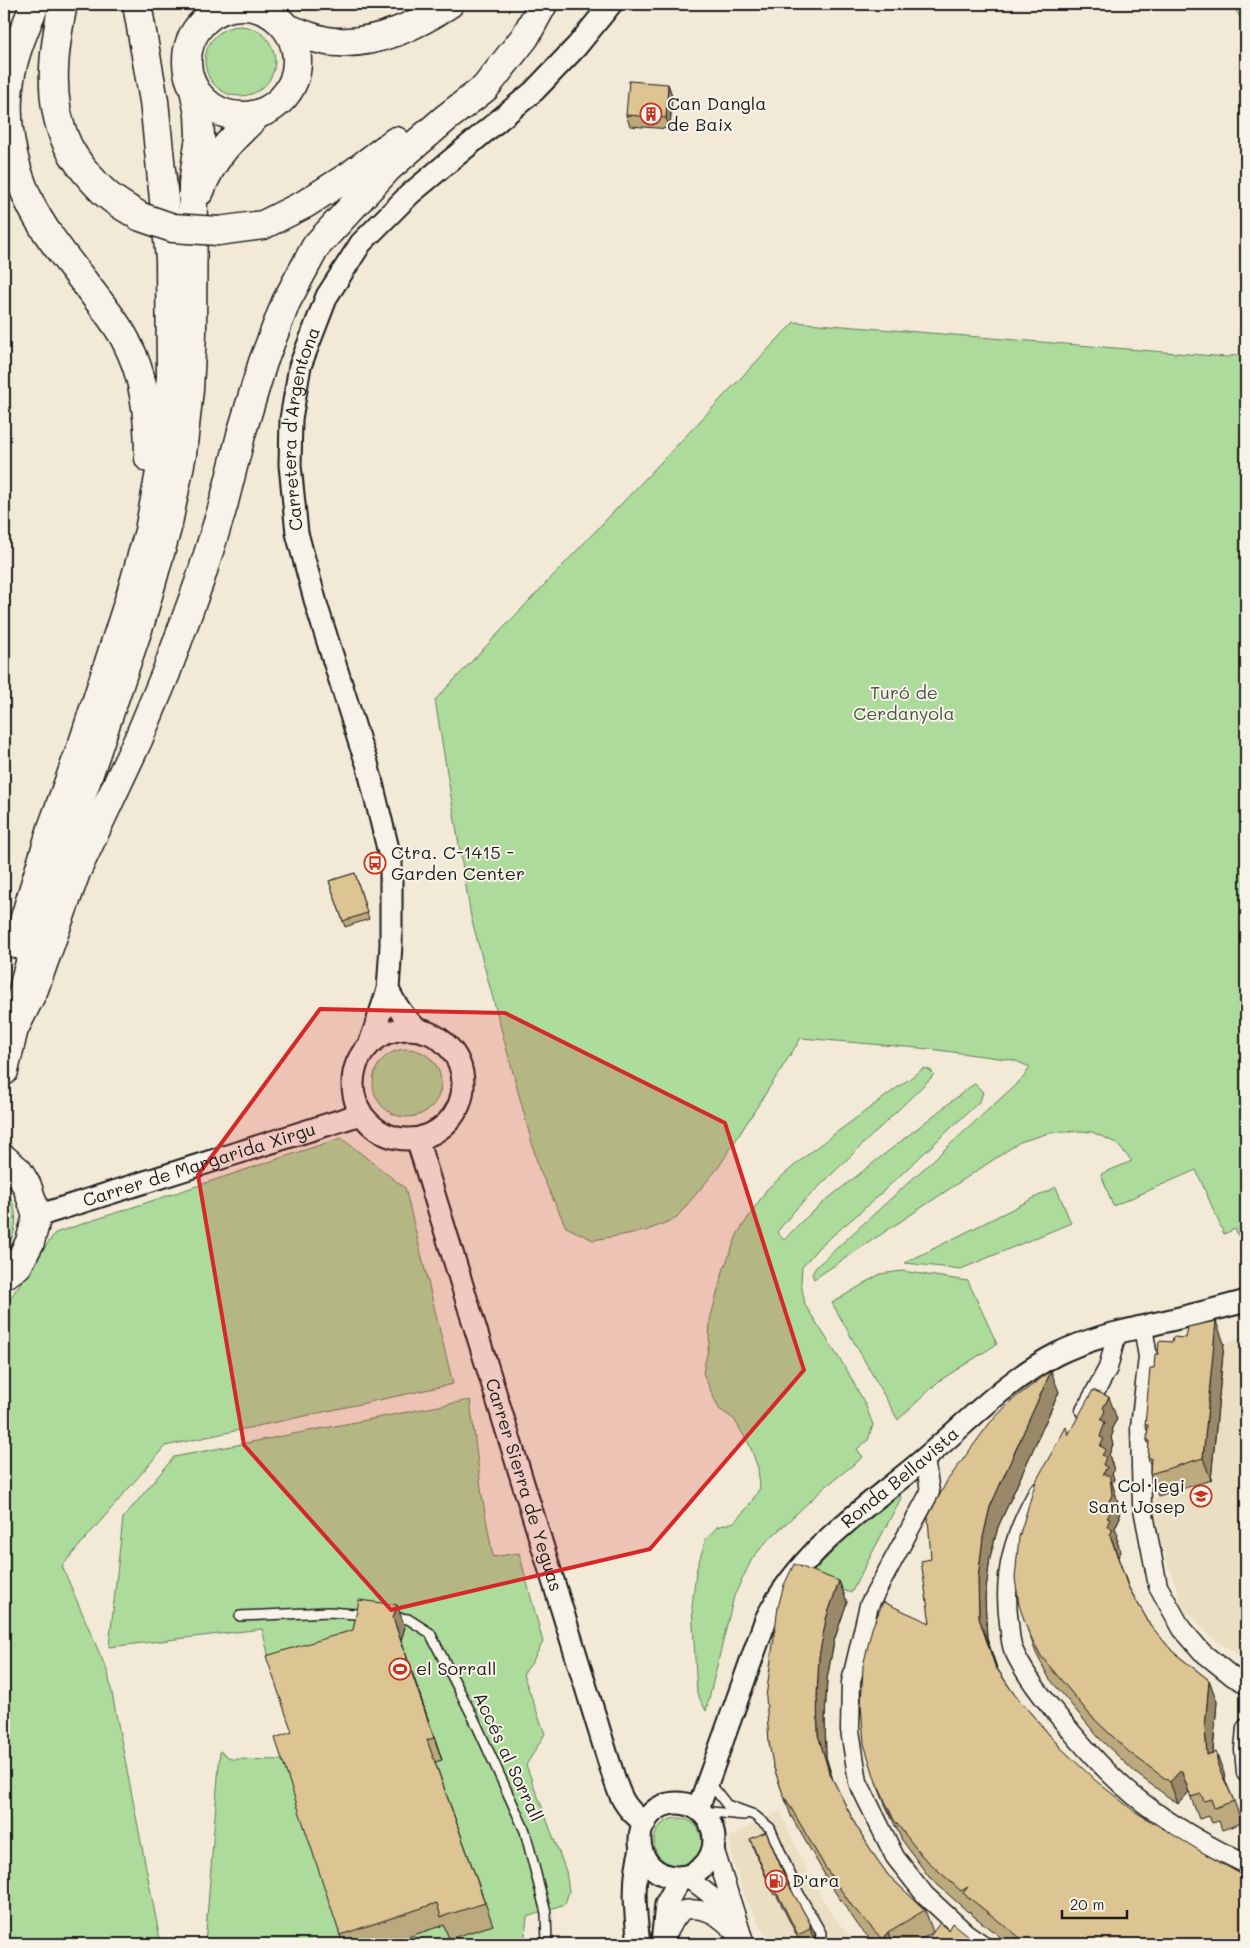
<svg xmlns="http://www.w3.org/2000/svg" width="1250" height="1948" font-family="Mali,sans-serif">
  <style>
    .built { fill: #ebdfc3 }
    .green { fill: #acdb9b; stroke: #647c5c }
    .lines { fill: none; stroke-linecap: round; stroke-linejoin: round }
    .service-casing { stroke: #1c1c1c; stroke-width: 12 }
    .minor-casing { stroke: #1c1c1c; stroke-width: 21 }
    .tertiary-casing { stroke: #1c1c1c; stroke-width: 25 }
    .primary-casing { stroke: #1c1c1c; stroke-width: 31 }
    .motorway-casing { stroke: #1c1c1c; stroke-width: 31 }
    .service { stroke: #f7f3e8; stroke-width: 9 }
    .minor { stroke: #f7f3e8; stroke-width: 18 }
    .tertiary { stroke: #f7f3e8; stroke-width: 21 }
    .primary { stroke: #f7f3e8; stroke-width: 28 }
    .motorway { stroke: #f7f3e8; stroke-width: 28 }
    .motorway-bridge-casing { stroke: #1c1c1c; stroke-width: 31; stroke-linecap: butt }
    .motorway-bridge { stroke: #f7f3e8; stroke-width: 28 }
    .wall { fill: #bda97e; stroke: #1c1c1c }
    .shaded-wall { fill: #9a8967; stroke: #1c1c1c }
    .building { fill: #dcc493; stroke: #1c1c1c }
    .marked { fill: #d62828; fill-opacity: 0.2; stroke: #d62828; stroke-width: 4; stroke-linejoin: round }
    .labels { text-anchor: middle; stroke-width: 4; stroke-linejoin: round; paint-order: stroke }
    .poi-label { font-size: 18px; fill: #1c1c1c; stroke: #f7f3e8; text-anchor: start }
    .street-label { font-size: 18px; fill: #1c1c1c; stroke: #f7f3e8 }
    .park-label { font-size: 18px; fill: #475542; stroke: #f7f3e8 }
  </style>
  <rect width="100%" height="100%" fill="#f2ead7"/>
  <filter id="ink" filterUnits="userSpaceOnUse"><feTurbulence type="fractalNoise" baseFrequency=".02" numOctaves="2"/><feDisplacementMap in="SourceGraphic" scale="10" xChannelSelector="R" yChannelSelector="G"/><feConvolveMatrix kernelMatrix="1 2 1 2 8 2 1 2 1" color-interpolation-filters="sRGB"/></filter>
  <g filter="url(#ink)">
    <!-- built -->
    <path class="built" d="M1246,1337V1645L1241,1655L1239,1656L1209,1635L1189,1613L1187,1615L1180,1603L1181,1601L1162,1547L1153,1507L1155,1506L1154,1497L1211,1480L1224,1343Z
      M780,1811L808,1873L831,1913L856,1944H771L749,1906L734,1867L729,1837Z"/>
    <!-- green -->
    <path class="green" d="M1231,4H1246V25Z
      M205 61a35 35 0 1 1 70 0a35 35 0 1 1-70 0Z
      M794,322L1226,357L1246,353V1253L1235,1229L1224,1234L1196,1170L1113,1206L1101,1174L1132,1161L1116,1143L1092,1132L1079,1131L1049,1133L1020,1142L814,1279L812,1274L816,1267L1024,1077L1030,1067L1013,1060L930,1049L801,1038L718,1168L675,1219L645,1231L593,1240L566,1227L539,1169L471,917L435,700Z
      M373 1083a34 34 0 1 1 68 0a34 34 0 1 1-68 0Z
      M924,1068L930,1070L934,1074L931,1078L795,1210L777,1232L784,1240L801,1222L830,1197L971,1086L975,1084L983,1092L980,1101L865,1208L818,1248L802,1267L801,1282L805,1305L848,1372L865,1404L873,1425L868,1440L857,1449L863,1457L824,1488L766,1542L752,1559L734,1596L706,1711L697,1693L692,1607L696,1571L706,1539L717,1527L734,1522L748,1507L760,1488L758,1468L750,1446L734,1419L719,1409L703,1373L709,1344L710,1320L724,1268L738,1233L767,1189L814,1149Z
      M341,1138L405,1188L453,1384L165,1446L62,1566L108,1673L161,1944H4V1307L55,1233Z
      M4,1187C19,1207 20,1231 4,1251Z
      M1056,1187L1071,1223L961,1269L905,1263Z
      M902,1271L968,1281L997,1344L939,1381L898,1420L832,1303L880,1274Z
      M470,1400L482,1496L493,1557L519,1553L543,1642L531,1664L523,1674L545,1734L526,1765L566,1871L569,1891L565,1904L527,1917L524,1944H205L220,1751L231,1759L283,1760L300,1754L274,1678L262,1629L109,1647L123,1518L174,1457Z
      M899,1494L901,1497L900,1500L851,1593L808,1577L847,1537L891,1498Z
      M654 1842a24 24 0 1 1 48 0a24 24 0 1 1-48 0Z"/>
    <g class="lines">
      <!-- service casing -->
      <g class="service-casing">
        <path id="service" d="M240,1616L329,1612L368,1615
          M391,1617L408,1619L430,1633L474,1719L525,1831L546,1913L547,1944
          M709,1782L727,1805L754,1815L770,1828L798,1892L821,1933L820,1944
          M700,1811L744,1815"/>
      </g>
      <!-- minor casing -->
      <g class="minor-casing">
        <path id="minor" d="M1143,1327L1148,1357L1140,1427L1142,1504L1158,1586L1182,1629L1202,1652L1233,1677L1246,1684
          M1085,1411L1108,1368L1117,1333
          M925,1459L930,1492L869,1605L851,1682L850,1730L858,1782L895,1857L925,1895L966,1933L982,1944
          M1038,1492C1014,1535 1002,1573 1009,1623C1010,1631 1010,1641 1013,1649C1023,1672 1039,1693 1055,1712C1080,1743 1110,1778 1142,1802C1174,1827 1210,1847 1246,1864
          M1246,1728L1244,1749L1246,1773
          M714,1848L744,1941
          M686,1876L714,1898L730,1921
          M663,1942L675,1920L683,1910C712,1905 725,1923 744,1941"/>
      </g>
      <!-- tertiary casing -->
      <g class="tertiary-casing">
        <g id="tertiary">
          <path d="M388,990C396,1006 404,1018 417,1029"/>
          <circle cx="408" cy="1084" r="55"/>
          <path id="s1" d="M370,1043L388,990L391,945V861L367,763L360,744L317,607L297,533L290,465L291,419L300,366L327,296L361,243L410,194L534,91L577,46L611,4"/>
          <path id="s2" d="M417,1139L609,1762C618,1789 620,1806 645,1823"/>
          <path id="s3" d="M37,1216L361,1114"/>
          <circle cx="677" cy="1840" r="37"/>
          <path id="s4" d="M698,1809L766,1619C802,1548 865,1509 924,1459C967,1423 1006,1380 1057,1354C1089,1338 1124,1331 1158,1323C1188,1316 1217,1309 1246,1301"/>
          <path d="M639,1944C635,1912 632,1880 641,1849"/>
          <path d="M662,1944L666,1904L681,1877"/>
        </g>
      </g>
      <!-- primary casing -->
      <g class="primary-casing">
        <path id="primary" d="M187 61a55 55 0 1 1 110 0a55 55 0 1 1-110 0Z
          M200,191C213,156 232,139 258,114
          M4,1071L27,973L70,829L141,620L167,528L182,454L189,389L192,333L193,183L200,137L199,114L194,89
          M4,1159L18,1171L27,1186L37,1216L30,1242L18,1265L4,1275"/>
      </g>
      <!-- motorway casing -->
      <g class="motorway-casing">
        <path id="motorway" d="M35,4C25,28 14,53 10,79C3,120 12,164 29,201C43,232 71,264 91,291C103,307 117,323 126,341C145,377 149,418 149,458
          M63,4C54,47 47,97 65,139C72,157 90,178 103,191C114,202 128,209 141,217
          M237,4L240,5
          M287,28C303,34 321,42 338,42C377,44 418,25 449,4
          M218,231L263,225L305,204L352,174L396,141
          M17,944L52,828L84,740L130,597L149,531L164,451L171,376L170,259L154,101L137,4
          M13,1031L34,989L76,872L138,740L166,673L200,580L223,506L242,431L263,362L286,302L316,246L388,168L446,118L485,88L525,37L543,4"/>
      </g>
      <!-- service -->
      <use href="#service" class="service"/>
      <!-- minor -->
      <use href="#minor" class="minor"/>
      <!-- tertiary -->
      <use href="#tertiary" class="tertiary"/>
      <!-- primary -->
      <use href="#primary" class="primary"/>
      <!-- motorway -->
      <use href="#motorway" class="motorway"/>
      <!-- motorway-bridge casing -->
      <g class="motorway-bridge-casing">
        <path id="motorway-bridge" d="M141,217L173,228L218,231"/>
      </g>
      <!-- motorway-bridge -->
      <use href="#motorway-bridge" class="motorway-bridge"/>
    </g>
    <!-- wall -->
    <path class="wall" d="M668,84L672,96L670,129L630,126L626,115Z
      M355,873L369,919L345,927L329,881Z
      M1224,1343L1211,1480L1158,1496L1150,1474V1464L1148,1458L1149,1446L1147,1440L1148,1433L1145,1425L1154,1368L1158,1354Z
      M1059,1392L998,1527L990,1557L985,1598L987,1638L997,1668L1014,1694L1061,1748L1246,1944H1009L971,1914L970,1911L968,1912L929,1877L902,1840L884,1802L876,1782L930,1623L931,1559Z
      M1117,1419L1112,1428L1113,1432L1111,1438L1113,1444L1109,1455L1114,1470L1112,1474L1114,1479L1112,1483L1117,1499L1120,1517L1115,1528L1118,1535L1116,1537L1118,1541L1117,1542L1121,1551L1118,1557L1129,1588L1151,1626L1173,1652L1209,1680L1217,1702L1213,1753L1224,1773L1226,1782L1234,1801L1242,1823L1222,1830L1219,1821L1212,1823L1209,1816L1199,1819L1189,1792L1178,1804L1138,1775L1099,1738L1049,1678L1036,1653L1028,1631L1069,1433Z
      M839,1581L847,1602L834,1641L827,1679L825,1718L826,1757L833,1780L855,1824L876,1858L888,1875L925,1910L933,1932L948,1930L978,1944L932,1933L913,1944H875L860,1928L833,1889L791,1816L773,1765Z
      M405,1627L401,1640L442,1760L435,1762L493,1925L449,1939L444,1925L386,1944H343L340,1935L292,1732Z
      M750,1839L788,1884L810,1923L815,1934L814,1940L806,1944H801L776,1894L774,1895L754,1850Z"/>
    <!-- shaded-wall -->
    <path class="shaded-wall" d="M668,84L672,96L670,129L666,118Z
      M1216,1321L1224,1343L1211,1480L1203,1458Z
      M1051,1371L1059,1392L998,1527L990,1557L985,1598L987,1638L1003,1687L979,1618L978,1578L983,1537L990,1507Z
      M1109,1397L1117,1419L1112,1428L1113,1432L1111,1438L1113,1444L1109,1455L1114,1470L1112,1474L1114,1479L1112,1483L1117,1499L1120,1517L1115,1528L1118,1535L1116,1537L1118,1541L1117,1542L1121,1551L1118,1557L1107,1526L1105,1510L1102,1455L1100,1437L1101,1420L1103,1408Z
      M839,1581L847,1602L834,1641L827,1679L825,1718L826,1757L837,1794L829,1772L818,1735L817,1696L819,1657L826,1619Z
      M397,1605L405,1627L401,1640L442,1760L393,1618Z
      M1209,1680L1217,1702L1213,1750L1215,1777L1207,1755L1205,1728Z
      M1216,1752L1224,1773L1226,1788L1218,1766Z
      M1181,1770L1189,1792L1178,1804L1170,1782Z
      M810,1923L815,1934L814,1940L810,1929Z
      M1246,1931V1944H1243Z
      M888,1932L892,1944H884L882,1939Z"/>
    <!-- building -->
    <path class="building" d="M629,81L668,84L666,118L626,115Z
      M355,873L367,913L343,921L329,881Z
      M1216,1321L1203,1458L1150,1474L1151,1458H1148L1149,1440H1147L1148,1425H1145L1150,1368H1154L1155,1354H1158L1159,1341L1172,1342L1173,1337L1186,1338L1188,1327Z
      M1051,1371L990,1507L983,1537L978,1578L979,1618L995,1666L1014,1694L1061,1748L1096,1781L1134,1811L1207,1855L1246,1877V1931L1243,1944H1028L963,1893L968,1887L961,1891L922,1856L894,1820L876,1782L864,1744L861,1705L863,1666L872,1628L883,1602L930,1623L921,1561L931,1559L928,1517L947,1481L989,1424L1012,1400Z
      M1093,1390L1109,1397L1103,1408L1105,1410L1101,1420L1105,1422L1100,1437L1104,1439L1100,1446L1106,1449L1102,1455L1106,1457L1103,1465L1107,1467L1103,1474L1110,1477L1112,1495L1105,1510L1110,1513L1107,1518L1110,1519L1107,1526L1113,1529L1110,1535L1128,1587L1151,1626L1173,1652L1209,1680L1205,1728L1207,1755L1216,1752L1218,1766L1234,1801L1214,1808L1211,1799L1204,1801L1201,1794L1191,1797L1181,1770L1170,1782L1130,1753L1091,1716L1041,1656L1028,1631L1019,1605L1015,1578L1019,1537L1036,1481L1066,1427L1068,1435Z
      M794,1564L839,1581L826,1619L819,1657L817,1696L818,1735L829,1772L855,1824L876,1858L888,1875L925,1910L888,1932L882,1939L852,1906L825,1867L783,1794L773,1765L769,1743L766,1697L778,1607L784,1585Z
      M359,1600L397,1605L393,1618L434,1738L427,1740L485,1903L441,1917L437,1903L340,1935L275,1738L292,1732L266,1656L353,1630Z
      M766,1832L788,1884L810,1923V1929L798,1935L772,1883L770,1884L750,1839Z
      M940,1923L948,1930L952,1923L978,1944H924Z"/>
  </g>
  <!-- marked area -->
  <path class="marked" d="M320,1009L505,1013L725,1123L804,1370L650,1549L391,1610L244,1445L198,1175Z"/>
  <!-- icons -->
  <defs>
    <g id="building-ring" transform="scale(1.125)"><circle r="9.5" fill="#f7f3e8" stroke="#c8321e" stroke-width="1.5"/><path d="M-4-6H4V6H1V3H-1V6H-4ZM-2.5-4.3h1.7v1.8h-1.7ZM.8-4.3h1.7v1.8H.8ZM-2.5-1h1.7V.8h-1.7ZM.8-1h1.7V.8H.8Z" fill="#c8321e"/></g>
    <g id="bus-ring" transform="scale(1.125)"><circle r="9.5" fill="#f7f3e8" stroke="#c8321e" stroke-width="1.5"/><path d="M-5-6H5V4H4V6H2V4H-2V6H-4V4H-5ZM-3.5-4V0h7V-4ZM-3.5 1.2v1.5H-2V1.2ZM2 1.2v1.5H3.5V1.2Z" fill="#c8321e"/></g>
    <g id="school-ring" transform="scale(1.125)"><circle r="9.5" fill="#f7f3e8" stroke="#c8321e" stroke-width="1.5"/><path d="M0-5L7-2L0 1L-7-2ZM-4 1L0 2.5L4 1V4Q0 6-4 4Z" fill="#c8321e"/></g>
    <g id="stadium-ring" transform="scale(1.125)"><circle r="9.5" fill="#f7f3e8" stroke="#c8321e" stroke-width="1.5"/><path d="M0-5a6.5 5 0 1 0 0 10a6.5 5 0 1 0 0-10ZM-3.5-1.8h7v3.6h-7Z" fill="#c8321e"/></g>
    <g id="fuel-ring" transform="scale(1.125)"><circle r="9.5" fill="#f7f3e8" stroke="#c8321e" stroke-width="1.5"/><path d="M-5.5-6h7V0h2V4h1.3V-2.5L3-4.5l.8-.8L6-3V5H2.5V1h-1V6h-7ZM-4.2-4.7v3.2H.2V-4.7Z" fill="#c8321e"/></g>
  </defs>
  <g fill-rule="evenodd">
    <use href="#building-ring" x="651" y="114"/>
    <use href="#bus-ring" x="375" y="863"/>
    <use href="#school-ring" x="1201" y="1496"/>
    <use href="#stadium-ring" x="400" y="1669"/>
    <use href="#fuel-ring" x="776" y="1881"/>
  </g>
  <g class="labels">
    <!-- poi labels -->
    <g class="poi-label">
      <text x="667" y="110">Can Dangla<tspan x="667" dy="21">de Baix</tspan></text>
      <text x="391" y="859">Ctra. C-1415 -<tspan x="391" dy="21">Garden Center</tspan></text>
      <text x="1185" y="1492" text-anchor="end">Col·legi<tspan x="1185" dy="21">Sant Josep</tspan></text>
      <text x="416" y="1675">el Sorrall</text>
      <text x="792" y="1887">D'ara</text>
    </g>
    <!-- street labels -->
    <g class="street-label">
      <text dy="6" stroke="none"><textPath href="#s1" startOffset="632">Carretera d'Argentona</textPath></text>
      <text dy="6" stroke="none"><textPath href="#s3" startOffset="170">Carrer de Margarida Xirgu</textPath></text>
      <text dy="6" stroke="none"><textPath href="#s4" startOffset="398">Ronda Bellavista</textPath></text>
      <text dy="6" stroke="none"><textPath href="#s2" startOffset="362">Carrer Sierra de Yeguas</textPath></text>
      <text transform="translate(508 1757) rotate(65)" y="6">Accés al Sorrall</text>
    </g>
    <!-- park labels -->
    <g class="park-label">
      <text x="904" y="699">Turó de<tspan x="904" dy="21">Cerdanyola</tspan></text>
    </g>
  </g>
  <!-- margin -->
  <rect width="1250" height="1948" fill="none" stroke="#f7f3e8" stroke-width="20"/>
  <rect x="10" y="10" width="1230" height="1928" fill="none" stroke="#1c1c1c" stroke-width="2" filter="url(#ink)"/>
  <!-- scale -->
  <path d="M1062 1910v8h65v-8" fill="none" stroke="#1c1c1c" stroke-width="2.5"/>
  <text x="1070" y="1910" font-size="15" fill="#1c1c1c" stroke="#f7f3e8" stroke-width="4" paint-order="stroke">20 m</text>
</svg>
